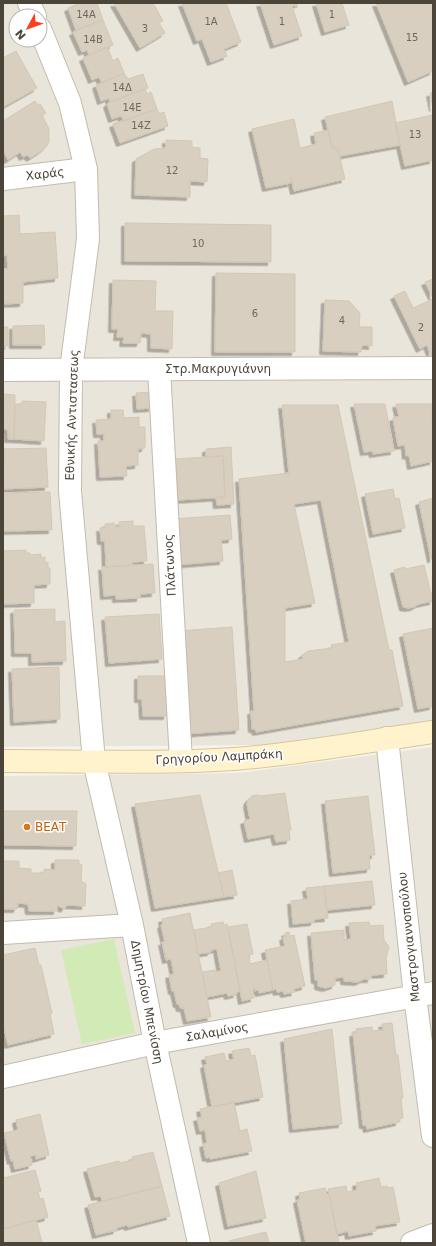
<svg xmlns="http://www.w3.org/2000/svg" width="436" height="1246" font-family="'DejaVu Sans',sans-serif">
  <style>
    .residential { fill: #eae5da; fill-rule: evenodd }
    .green { fill: #d2eab5 }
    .building { fill: #d8cfc1; stroke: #d3c7b4; fill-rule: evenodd; filter: url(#shadow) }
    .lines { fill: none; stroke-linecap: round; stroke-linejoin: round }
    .minor-casing { stroke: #c2bbae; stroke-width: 24 }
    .secondary-casing { stroke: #d6c79b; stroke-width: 24 }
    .minor { stroke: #fff; stroke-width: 22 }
    .secondary { stroke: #fff3cd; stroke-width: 22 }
    .food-dot { fill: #e8710a; stroke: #fff; stroke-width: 1.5 }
    .labels { text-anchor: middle; stroke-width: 3; stroke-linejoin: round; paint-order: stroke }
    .number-label { font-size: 10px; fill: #6e675b }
    .street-label { font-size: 12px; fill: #4b4439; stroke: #fff }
    .food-label { font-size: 12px; fill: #c56008; stroke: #fff; text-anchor: start }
  </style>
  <defs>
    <filter id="shadow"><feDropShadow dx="-3.5" dy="3.5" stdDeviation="0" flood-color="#0004"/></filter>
  </defs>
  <rect width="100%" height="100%" fill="#f6f3ec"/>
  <!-- residential -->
  <path class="residential" d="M3,3H433V722L263,745L3,747ZM16,16H40V40H16Z
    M433,747V1243H3V776L239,773Z"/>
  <!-- green -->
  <path class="green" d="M114,939L135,1033L82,1044L61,950Z"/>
  <!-- building -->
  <path class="building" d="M75,3H97L103,20L76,30L68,8L76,5Z
    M114,3H153L163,21L159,23L165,33L140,48Z
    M182,3H226L241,42L224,49L227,56L211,62L202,39L197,41Z
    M260,3H301L292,6L302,36L274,45Z
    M316,3H342L349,25L325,32Z
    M376,3H433V71L408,82Z
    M103,20L113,45L89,55L87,50L82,52L73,32Z
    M107,47L113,61L118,58L124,73L102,83L99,77L92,80L83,58Z
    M16,51L37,88L3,107V58Z
    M124,73L128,79L143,74L148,88L110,102L109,98L101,101L96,85Z
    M145,89L147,94L151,92L157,109L124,121L121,116L112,119L107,104L110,102Z
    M430,93H433V108Z
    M35,101L38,105L40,104L46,113L42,115L49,129V141L47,146L41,151L30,158L27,155L23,157L20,152L8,160L3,151V121Z
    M392,101L400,145L340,156L338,150L332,147L325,117Z
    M157,109L159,114L164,112L168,126L120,143L113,124Z
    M433,115V160L405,166L395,123Z
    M294,119L300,148L316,144L314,133L328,130L332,147L338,150L345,179L294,191L291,177V183L266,188L252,129Z
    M166,140L192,141V147L200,148V158L208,159L207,182L190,181V197L135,195L136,159L154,149L166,148Z
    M19,215L20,234L55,232L58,278L23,282V303L3,304V269H8L7,255L3,256V216Z
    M125,223L271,225V262L125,261Z
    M216,273L295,274V352H215Z
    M433,279V298L425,282Z
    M113,280L156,281L155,311H173L172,349L151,348V334L141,333L140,343H123L124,337H117L118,329H112Z
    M405,291L413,308L433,299L432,357L427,345L420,349L394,296Z
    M325,300L349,301L360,313L359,327H372V346L362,345L361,352L323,351Z
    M44,325L45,345H13V326Z
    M3,327H8V346H3Z
    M152,392V408L137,409L136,393Z
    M3,394L15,395L14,439H8V430L3,429Z
    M22,401L46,402L44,441L14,439L15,404H22Z
    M354,404H385L394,451L373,454L372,451L364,452Z
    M396,404H432L433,461L411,466L409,455L406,456L405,445L398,446L393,418L399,416Z
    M282,405H338L389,650H392L403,706L256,732L255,729H252L251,711H254L239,479L289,473ZM321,500L349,642L331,645L332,648L308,651L302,655L303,659L285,662V608L315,603L294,504Z
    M111,410H123L124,418L139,417V427H145V448L138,449V465L126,466L127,476L100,477L98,441H104V434H97L96,420L111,419Z
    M231,447L234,504L217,505L216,497H225L223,456L206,457V449Z
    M46,448L48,487L3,489L4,449Z
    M223,456L225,497L178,500L175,459Z
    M393,489L395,499L399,498L405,528L373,534L365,494Z
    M50,492L52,530L3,531V493Z
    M433,498V559H431L419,502Z
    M230,515L232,539L221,540L223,561L175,565L172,519Z
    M133,521V526H144L147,561L132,562V565L106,567L105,541H101L100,528H105V524L114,523L115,527H119V522Z
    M26,550V553H30V555L41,554V558L45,557V563L48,562V568H50V584L34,585V603L3,604V551Z
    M153,564L155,593L140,594V598L116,599V595L104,596L102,567Z
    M424,565L431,594H433V601L419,604L414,607L408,608L403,607L394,570L405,567V569Z
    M55,609V622L65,621L66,661L32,662V653H15L14,610Z
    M159,614L162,659L109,663L105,617Z
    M232,627L239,730L185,734L178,631Z
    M433,628V706L418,709L403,634Z
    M59,667L60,719L14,722L12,669Z
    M138,676H167V716H143L142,699H138Z
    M285,793L291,830H289L290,840L276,842L274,834L248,839L244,821L250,819L247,804L248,800L252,796L256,795L261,796Z
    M200,795L224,897L155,908L135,804Z
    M368,796L375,855H369L370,869L333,873L325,801Z
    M3,811H77L76,846L3,845Z
    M55,860H79V864L82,865L81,881L86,884L85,906L67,905L64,909L59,906H57V911H29L28,904L18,903L17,909H3V861H19V868L31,869V873H44V869L55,870Z
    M232,870L237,895L224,897L218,873Z
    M372,881L375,905L327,910L324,886Z
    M324,886L328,918L314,919V922L293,924L291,901L308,899L306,888Z
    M190,913L211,1017L187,1021L184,1008H180L179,1004H177L174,991H172L169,975L174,974L171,959L166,960L162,942H165L161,925L163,924L162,919Z
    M223,922L224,925L227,924L240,991L236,992L237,994L228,996L227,993L207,997L202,972L215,970V972L221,971L217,949L211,950V952L198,954L194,930L212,927L211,924Z
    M369,922L370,926L383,925L384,940L389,947L386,958L387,974L371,975V979H364L358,982L344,981V977L335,978V985L326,988L318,986V980H315L311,933L344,930V940L351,939L349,923Z
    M247,924L253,954L249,955L250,964L267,960L273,990L259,993L258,990L255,991V988L253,989L254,998L242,1001L228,927Z
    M289,932L290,936L294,935L305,986L294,989L295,992L284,994L283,991L277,992L276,989L273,990L265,950L285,946L283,937H286L285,933Z
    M35,948L39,965H41L52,1013L50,1014L54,1034L8,1045L3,1024V955Z
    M392,1023L396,1055H398L403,1098H401L403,1118L399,1119V1122L367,1129L366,1125H363L353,1033H356V1029L372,1027L373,1031L383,1030L382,1024Z
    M332,1029L342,1124L293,1129L284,1039Z
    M249,1048L251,1056L255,1055L263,1097L212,1107L204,1065L207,1064L205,1057L224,1053L226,1061L234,1059L232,1051Z
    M234,1102L240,1131L247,1129L252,1151L210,1159V1157L206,1158L203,1144L207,1143L205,1130L200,1131L197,1118L202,1117L200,1109Z
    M40,1114L49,1155L36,1159V1155L30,1156L32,1165L15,1169L13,1160L11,1161L4,1133L18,1130L16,1120Z
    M153,1152L162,1186L102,1201L101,1196L95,1197L87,1169L119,1161V1163L133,1160L132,1157Z
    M35,1170L41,1191L38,1192L40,1199L43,1198L48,1217L3,1229V1178Z
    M256,1171L266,1218L228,1226L219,1183Z
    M379,1178L381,1187L387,1186V1188L393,1187L400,1222L375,1226L376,1231L349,1236L348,1231L337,1234L328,1189L346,1186L347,1192L357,1190L356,1183Z
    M162,1186L170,1216L128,1227L127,1225L116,1228L117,1230L96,1235L88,1205Z
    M325,1188L327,1194H329L339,1243H306L297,1200L300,1199L299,1193Z
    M36,1220L42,1242L38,1243H3V1229Z
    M266,1232L269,1243H229V1241Z"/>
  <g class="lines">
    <!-- minor casing -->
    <g class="minor-casing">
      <path id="minor" d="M29,3L35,16
        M40,29L70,103L86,169L88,239L71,370L70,491L94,761L132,925L155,1043L199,1243
        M3,179L86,169
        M159,369L181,761
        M3,370L433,368
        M387,738L415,996L433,1136
        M3,933L132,925
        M3,1077L155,1043L433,993
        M412,1243L433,1235"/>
    </g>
    <!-- secondary casing -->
    <g class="secondary-casing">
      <path id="secondary" d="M3,761C80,761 157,764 234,759C301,754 367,741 433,732"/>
    </g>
    <!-- minor -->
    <use href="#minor" class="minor"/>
    <!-- secondary -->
    <use href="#secondary" class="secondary"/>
  </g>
  <!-- markers -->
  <circle class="food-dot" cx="27" cy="827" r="4"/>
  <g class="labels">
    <!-- number labels -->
    <g class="number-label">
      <text x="86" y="18">14Α</text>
      <text x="332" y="18">1</text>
      <text x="211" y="25">1A</text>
      <text x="282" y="25">1</text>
      <text x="145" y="32">3</text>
      <text x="412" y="41">15</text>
      <text x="93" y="43">14Β</text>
      <text x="122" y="91">14Δ</text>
      <text x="132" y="111">14Ε</text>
      <text x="141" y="129">14Ζ</text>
      <text x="415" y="138">13</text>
      <text x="172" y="174">12</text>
      <text x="198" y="247">10</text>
      <text x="255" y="317">6</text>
      <text x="342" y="324">4</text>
      <text x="421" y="331">2</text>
    </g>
    <!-- street labels -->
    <g class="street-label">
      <text transform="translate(45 174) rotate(-7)" y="4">Χαράς</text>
      <text x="218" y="373">Στρ.Μακρυγιάννη</text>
      <text transform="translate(72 415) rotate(-88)" y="4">Εθνικής Αντιστασεως</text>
      <text transform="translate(170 565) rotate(-93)" y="4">Πλάτωνος</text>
      <text transform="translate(219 757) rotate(-3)" y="4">Γρηγορίου Λαμπράκη</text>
      <text transform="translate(409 937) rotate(-96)" y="4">Μαστρογιαννοπούλου</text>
      <text transform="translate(147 1002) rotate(79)" y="4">Δημητρίου Μπενίσση</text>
      <text transform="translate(217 1032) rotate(-10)" y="4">Σαλαμίνος</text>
    </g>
    <!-- food labels -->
    <g class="food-label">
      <text x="35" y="831">ΒΕΑΤ</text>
    </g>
  </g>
  <!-- border -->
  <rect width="436" height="1246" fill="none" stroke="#4b4439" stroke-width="8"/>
  <!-- north arrow -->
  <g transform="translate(28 28) rotate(229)"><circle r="19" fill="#ffffff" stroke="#b7b4b0"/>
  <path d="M0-3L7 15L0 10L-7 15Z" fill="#fc3f1d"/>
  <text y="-6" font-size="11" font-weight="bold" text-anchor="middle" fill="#4b4439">N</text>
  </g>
</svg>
